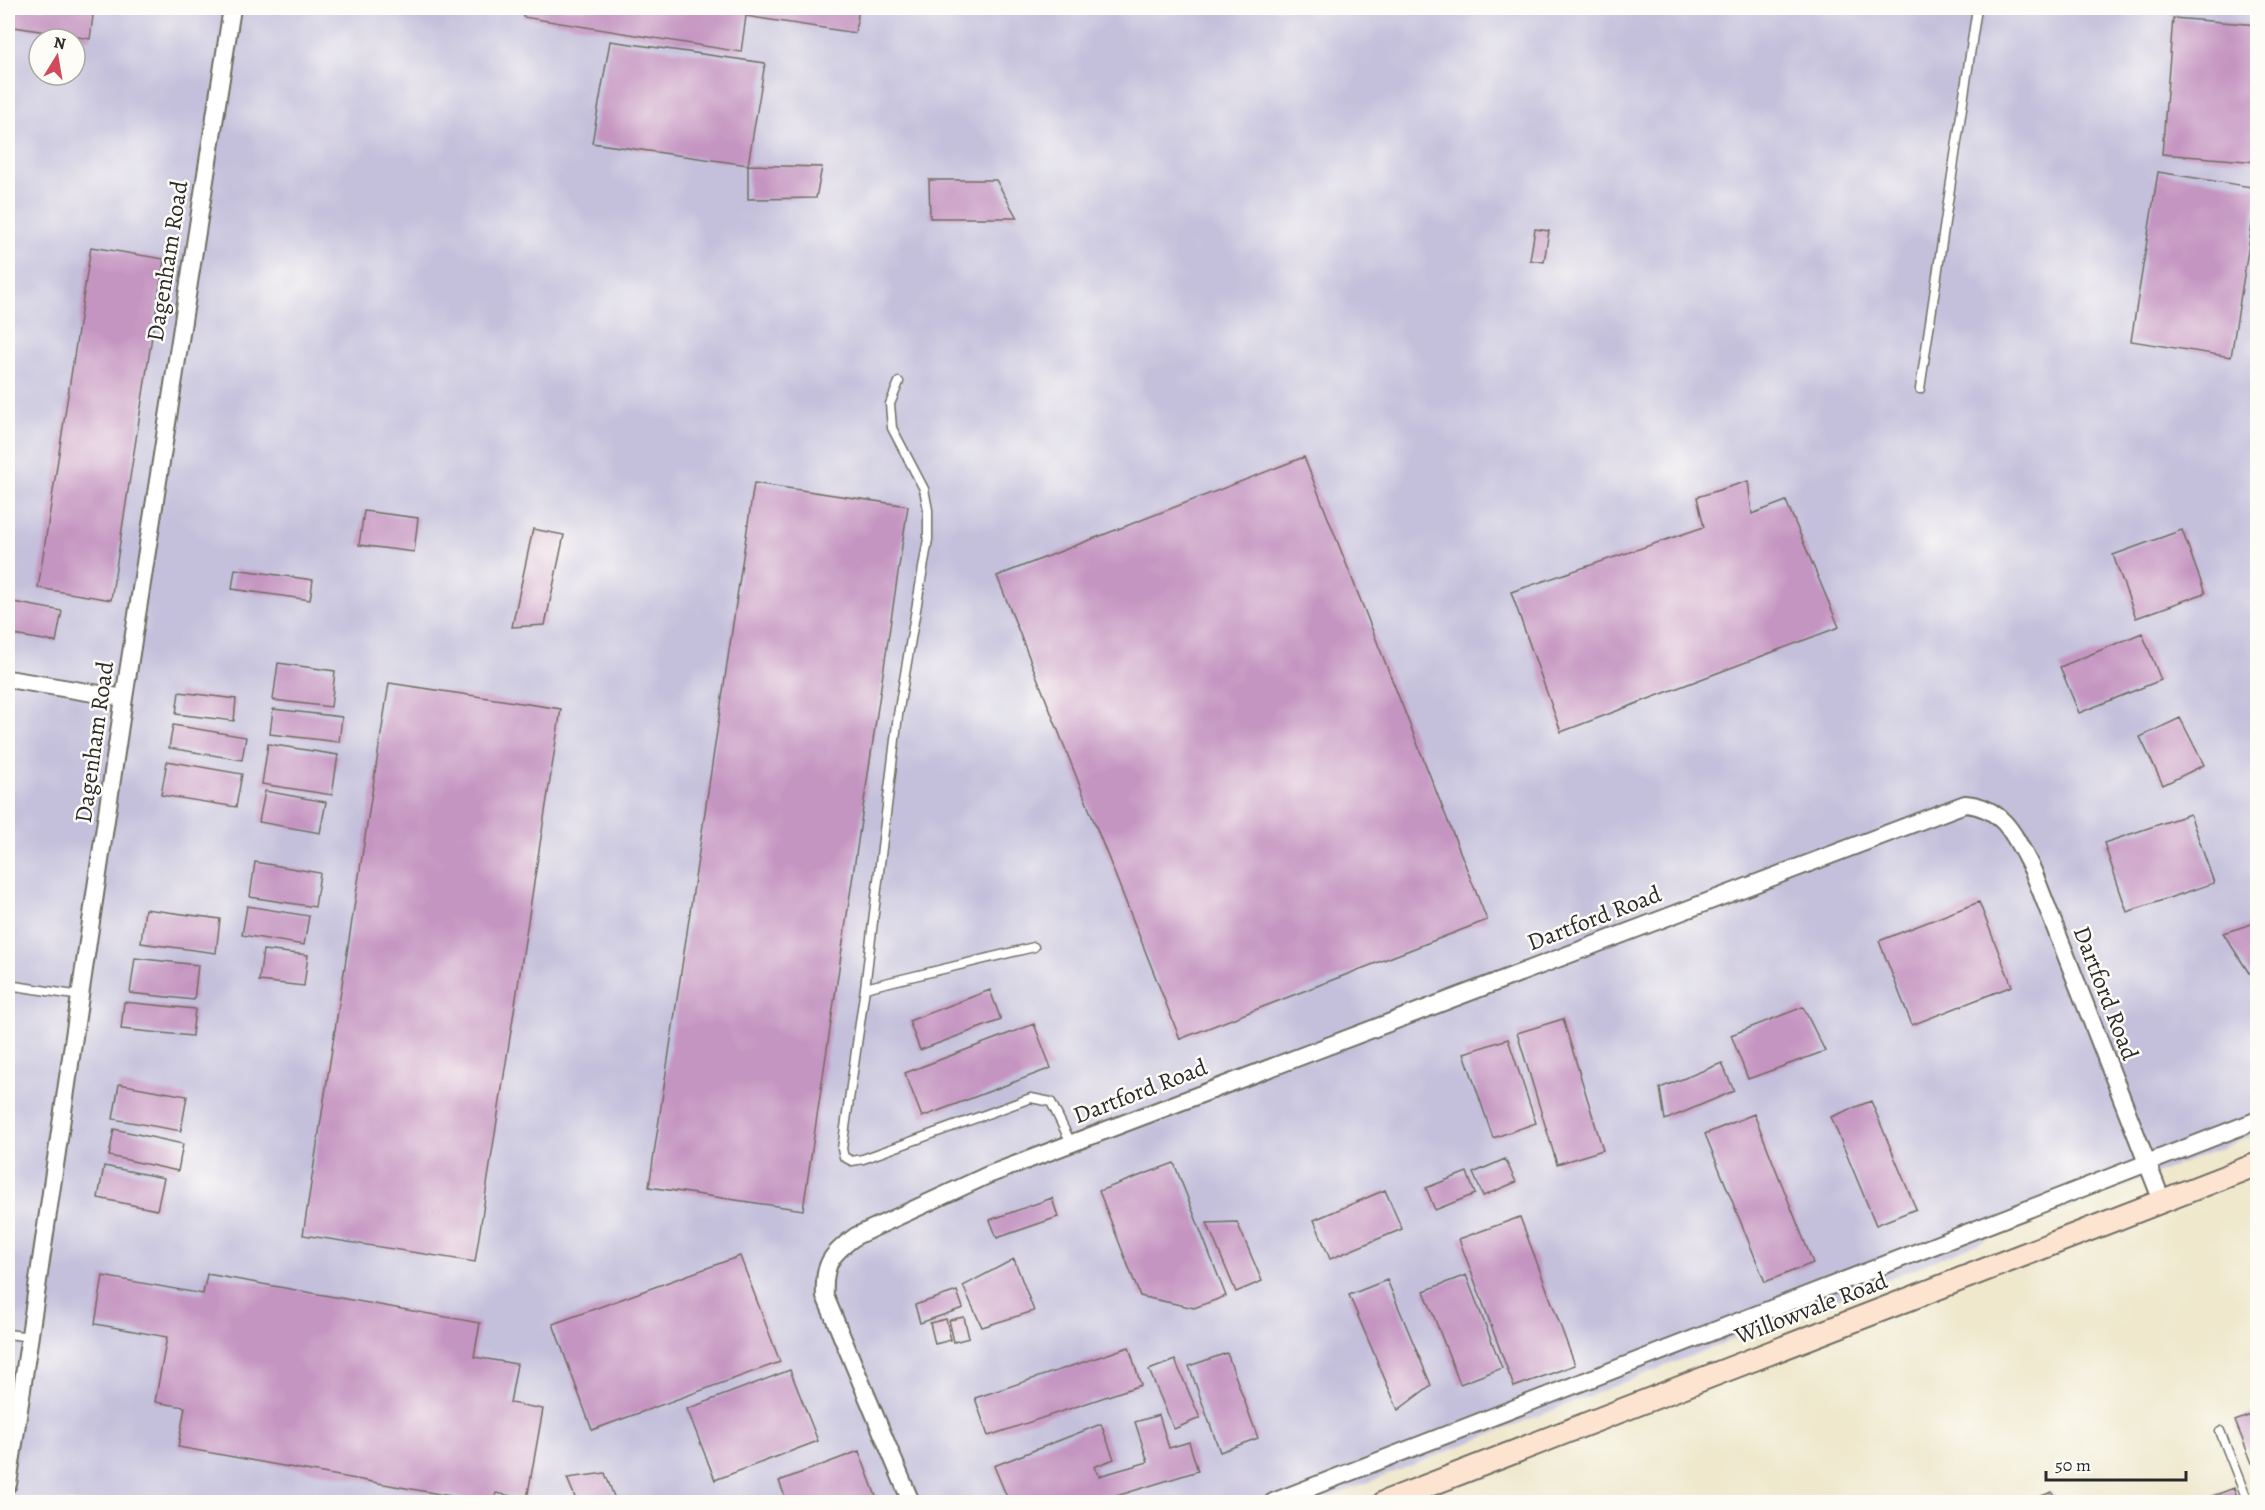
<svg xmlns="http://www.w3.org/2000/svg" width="2265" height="1510" font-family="Alegreya,serif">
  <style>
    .industrial { fill: #c4c0db; fill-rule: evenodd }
    .building { fill: #c595c1 }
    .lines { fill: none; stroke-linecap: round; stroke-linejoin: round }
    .service-casing { stroke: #706d64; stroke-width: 11 }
    .minor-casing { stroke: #706d64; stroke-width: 20 }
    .secondary-casing { stroke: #706d64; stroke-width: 26 }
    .service { stroke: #fff; stroke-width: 8 }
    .minor { stroke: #fff; stroke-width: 16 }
    .secondary { stroke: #fde4d0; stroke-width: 22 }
    .labels { text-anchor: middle; stroke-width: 5; stroke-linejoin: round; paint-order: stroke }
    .street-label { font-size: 24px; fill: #2b2b2b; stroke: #fdfcf7 }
  </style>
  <rect width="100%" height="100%" fill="#fdfcf7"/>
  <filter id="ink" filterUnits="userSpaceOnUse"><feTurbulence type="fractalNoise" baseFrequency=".0167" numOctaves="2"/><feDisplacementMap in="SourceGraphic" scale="12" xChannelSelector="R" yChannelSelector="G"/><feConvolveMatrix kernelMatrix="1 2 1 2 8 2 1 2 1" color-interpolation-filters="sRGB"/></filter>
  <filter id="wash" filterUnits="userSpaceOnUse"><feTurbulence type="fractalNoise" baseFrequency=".008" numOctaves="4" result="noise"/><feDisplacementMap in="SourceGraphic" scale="24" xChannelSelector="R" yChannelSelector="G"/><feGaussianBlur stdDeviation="1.35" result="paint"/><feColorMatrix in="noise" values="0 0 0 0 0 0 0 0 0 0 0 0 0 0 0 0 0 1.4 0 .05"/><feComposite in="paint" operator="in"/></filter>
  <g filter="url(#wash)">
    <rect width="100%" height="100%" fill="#efe8cd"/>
    <!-- industrial -->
    <path class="industrial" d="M8,8H2257V1134L1318,1502H8ZM39,39H75V75H39Z"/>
    <g id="blocks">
      <!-- building -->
      <path class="building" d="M8,8H94L90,39L8,26Z
        M525,8H859L855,33L746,16L741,52L523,17Z
        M2173,18L2258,25V162L2162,154Z
        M610,41L765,63L748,165L592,143Z
        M748,165L822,167L816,198L748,199Z
        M2158,172L2258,188L2231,357L2131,341Z
        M929,180H996L1017,218H930Z
        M1535,229L1549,231L1544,262L1530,260Z
        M91,247L164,259L111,600L38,588Z
        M1304,457L1487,920L1180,1039L997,576Z
        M1748,481L1752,514L1786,501L1839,627L1561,732L1511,592L1704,527L1697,497Z
        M754,483L908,506L803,1210L649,1187Z
        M364,511L418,518L414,552L359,545Z
        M533,529L564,535L545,625L512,627Z
        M2182,530L2205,593L2136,618L2113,555Z
        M235,569L313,580L310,600L232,589Z
        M8,601L62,611L56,642L8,634Z
        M2142,633L2161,680L2079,713L2060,667Z
        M278,663L335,671L331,707L273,700Z
        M389,683L561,709L475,1262L303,1235Z
        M179,692L236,699L234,721L176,714Z
        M273,709L342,717L339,742L270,734Z
        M2180,718L2204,765L2163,785L2140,737Z
        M173,725L246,737L242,760L169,748Z
        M268,744L338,755L332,795L262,784Z
        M167,761L242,774L236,807L161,795Z
        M265,791L326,802L320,833L259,822Z
        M2190,814L2214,883L2127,912L2104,843Z
        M255,862L320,873L315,907L250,897Z
        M1979,902L2012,986L1912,1025L1879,941Z
        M247,906L309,916L304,945L242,935Z
        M145,909L220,919L216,953L141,943Z
        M2258,922V970L2249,973L2223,933Z
        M263,950L308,955L304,986L259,981Z
        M135,958L198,965L194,1000L130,993Z
        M990,990L1001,1020L920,1050L909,1021Z
        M124,1002L195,1009L192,1036L121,1029Z
        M1803,1007L1825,1051L1748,1079L1731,1035Z
        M1563,1019L1603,1150L1557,1164L1517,1033Z
        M1034,1024L1051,1068L922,1117L905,1073Z
        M1508,1039L1536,1123L1493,1138L1464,1053Z
        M1722,1063L1734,1091L1665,1120L1660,1088Z
        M119,1084L187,1096L181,1131L113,1119Z
        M1871,1101L1916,1209L1876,1225L1831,1117Z
        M1754,1114L1813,1263L1765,1282L1705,1134Z
        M114,1129L183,1144L178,1171L109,1156Z
        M1505,1159L1516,1182L1483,1196L1473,1173Z
        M1174,1163L1226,1296L1194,1308L1140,1296L1099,1191Z
        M104,1166L164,1178L157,1210L98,1198Z
        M1467,1172L1475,1194L1435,1210L1426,1188Z
        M1385,1190L1402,1229L1330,1259L1314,1220Z
        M1052,1198L1058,1217L997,1238L990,1220Z
        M1520,1217L1575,1365L1514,1387L1459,1239Z
        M1237,1222L1262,1281L1236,1292L1207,1223Z
        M740,1256L780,1362L592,1430L553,1324Z
        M1014,1259L1034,1311L982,1327L963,1286Z
        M207,1274L480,1323L474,1357L517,1364L510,1403L543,1409L527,1499L496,1493L494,1502H484L178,1447L185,1407L155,1402L167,1337L95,1324L103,1276L203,1294Z
        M1466,1275L1502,1368L1460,1384L1424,1291Z
        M1387,1280L1431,1385L1398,1410L1349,1295Z
        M957,1291L963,1308L920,1323L915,1305Z
        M964,1317L969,1338L954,1342L949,1320Z
        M946,1319L951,1340L935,1344L930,1323Z
        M1129,1347L1141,1385L988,1436L975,1398Z
        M1227,1353L1258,1438L1220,1452L1189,1366Z
        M1175,1360L1200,1418L1174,1429L1149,1370Z
        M790,1370L818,1441L715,1480L687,1409Z
        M2256,1413L2258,1461L2252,1463L2235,1421Z
        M1159,1415L1169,1448L1189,1442L1198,1471L1097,1502H1009L994,1466L1101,1424L1114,1459L1094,1467L1099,1476L1148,1462L1135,1422Z
        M859,1451L878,1502H787L779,1481Z
        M605,1473L616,1502H577L567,1478Z
        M2234,1488L2239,1502H2215L2213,1496Z
        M2052,1492L2057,1502H2032L2031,1500Z"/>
    </g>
  </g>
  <g filter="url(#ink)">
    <use href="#blocks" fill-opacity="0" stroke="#706d64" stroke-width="1.5"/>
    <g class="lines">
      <!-- service casing -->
      <g class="service-casing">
        <path id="service" d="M1920,389L1977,8
          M1034,947L865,988L842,1149L844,1157L852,1161L863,1159L1031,1098L1051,1102L1071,1143
          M8,985L81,996
          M865,988L898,715L928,539V510L924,489L892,428L890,404L899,382
          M8,1334L30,1337
          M2220,1431L2248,1502
          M2012,1502L2015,1501"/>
      </g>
      <!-- minor casing -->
      <g class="minor-casing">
        <path id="minor" d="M8,679L124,698
          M8,1484L124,698L232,8
          M911,1502L825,1296C823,1264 831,1254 856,1236L988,1175L1965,804C2005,807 2016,839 2033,871L2162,1201
          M1273,1502L2258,1120"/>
      </g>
      <!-- secondary casing -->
      <g class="secondary-casing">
        <path id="secondary" d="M1385,1502L2258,1164"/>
      </g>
      <!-- service -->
      <use href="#service" class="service"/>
      <!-- minor -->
      <use href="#minor" class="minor"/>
      <!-- secondary -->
      <use href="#secondary" class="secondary"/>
    </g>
  </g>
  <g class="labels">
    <!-- street labels -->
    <g class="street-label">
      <text transform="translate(167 261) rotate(-81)" y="8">Dagenham Road</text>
      <text transform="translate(94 742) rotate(-82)" y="8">Dagenham Road</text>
      <text transform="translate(1594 918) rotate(-21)" y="8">Dartford Road</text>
      <text transform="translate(2106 993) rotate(69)" y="8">Dartford Road</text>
      <text transform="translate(1140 1091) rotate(-21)" y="8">Dartford Road</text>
      <text transform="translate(1811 1308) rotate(-21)" y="8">Willowvale Road</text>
    </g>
  </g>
  <!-- margin -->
  <rect width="2265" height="1510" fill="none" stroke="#fdfcf7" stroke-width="30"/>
  <!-- north arrow -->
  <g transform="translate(57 57) rotate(11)"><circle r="28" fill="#fdfcf7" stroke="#a9a8a5" stroke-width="1.5"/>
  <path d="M0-4.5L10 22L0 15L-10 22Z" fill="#d1495b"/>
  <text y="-9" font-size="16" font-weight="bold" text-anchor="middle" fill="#2b2b2b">N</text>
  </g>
  <!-- scale -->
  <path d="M2046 1471v9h140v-9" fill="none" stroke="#2b2b2b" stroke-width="3"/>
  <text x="2055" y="1471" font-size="18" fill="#2b2b2b" stroke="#fdfcf7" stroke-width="4.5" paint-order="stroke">50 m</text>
</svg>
